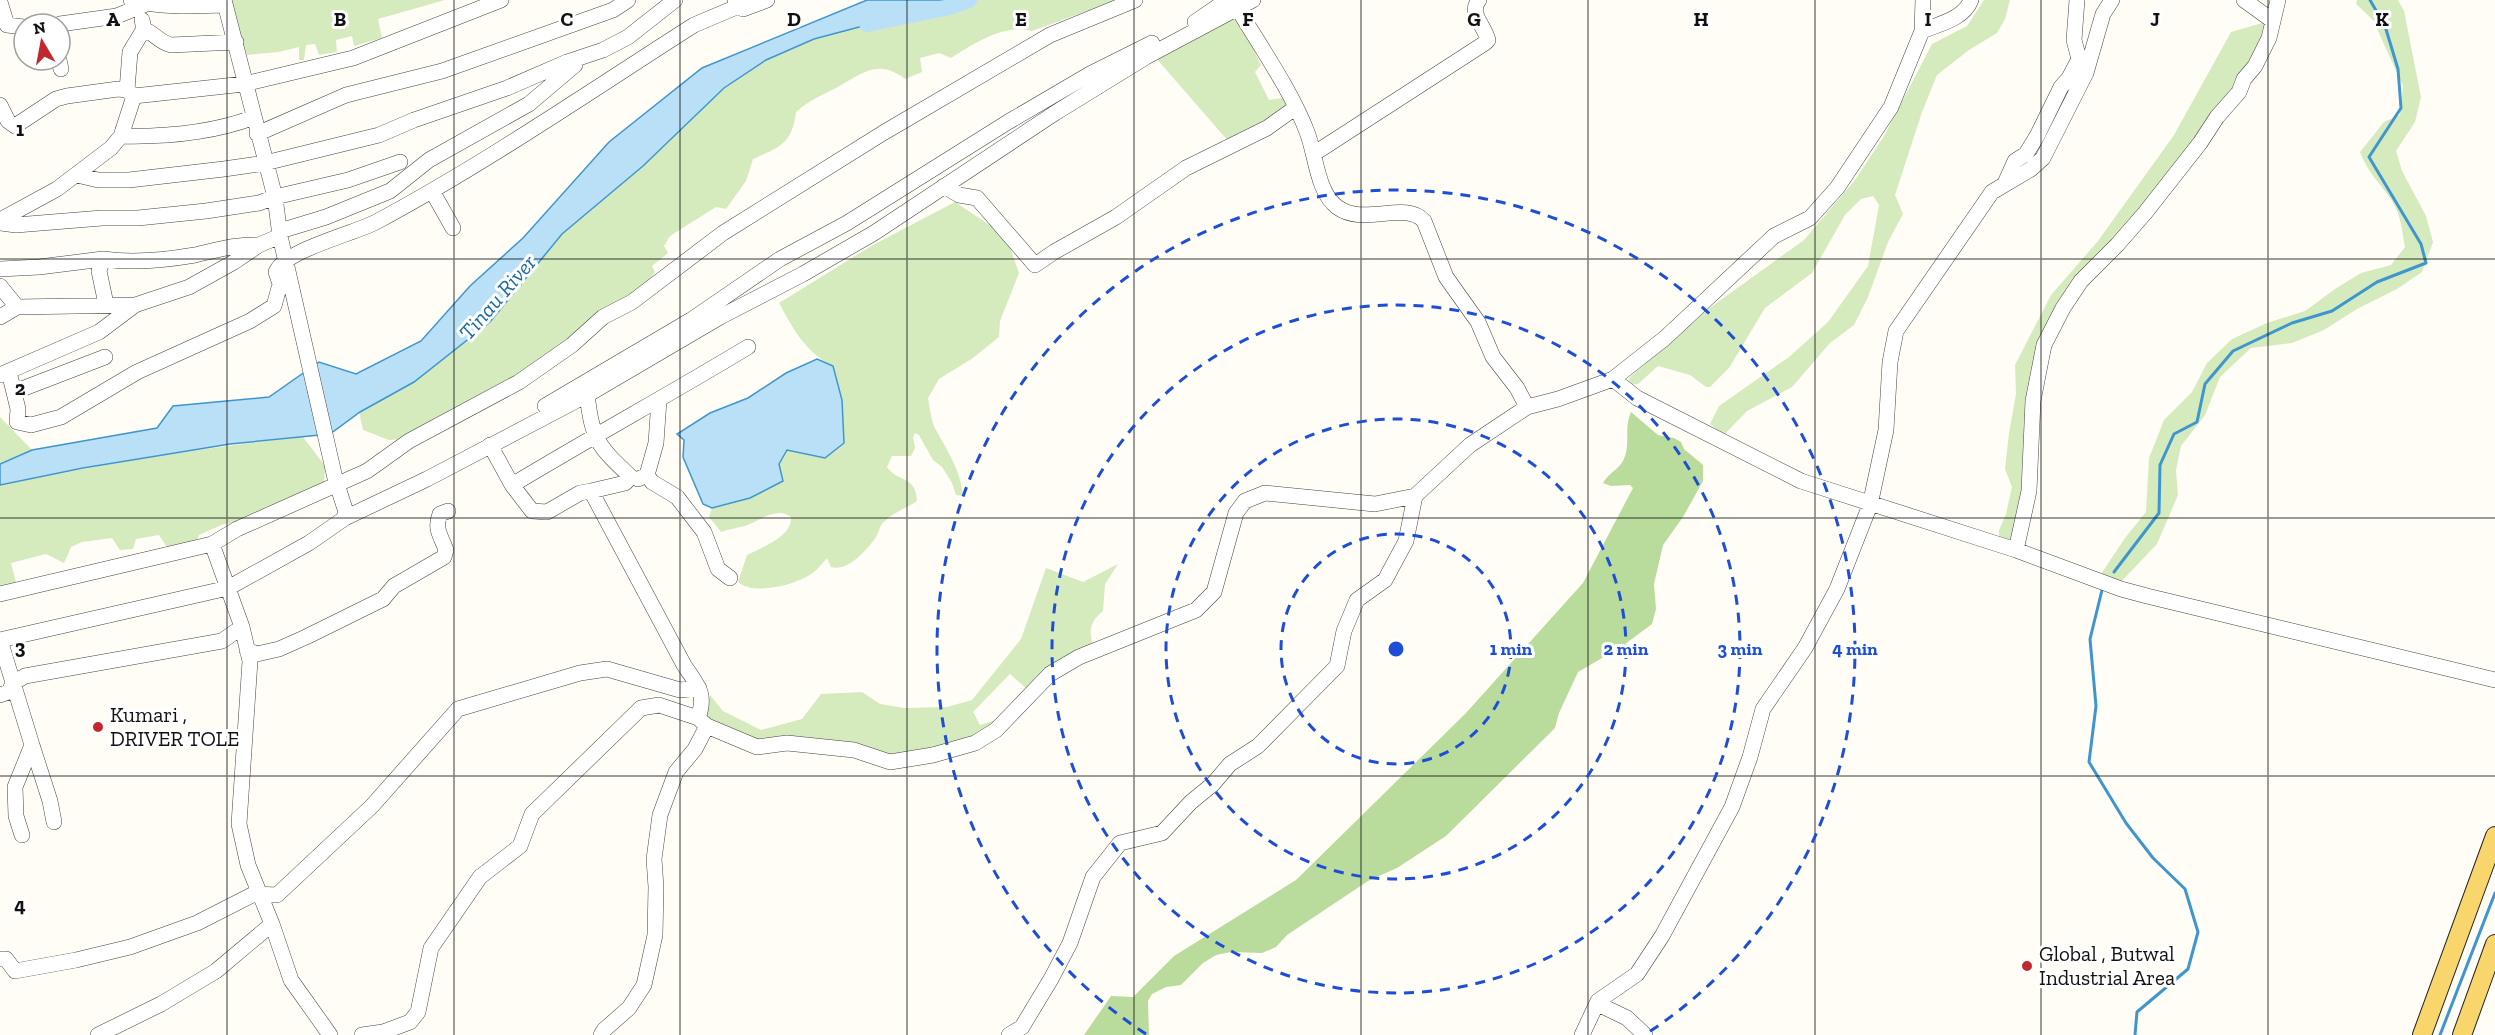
<svg xmlns="http://www.w3.org/2000/svg" width="2495" height="1035" font-family="'Zilla Slab',serif">
  <style>
    .green { fill: #d5ebbd }
    .forest { fill: #b9dc9c }
    .water { fill: #b9e0f7; stroke: #3f96cf; stroke-width: 1.5 }
    .lines { fill: none; stroke-linecap: round; stroke-linejoin: round }
    .stream { stroke: #3f96cf; stroke-width: 3 }
    .river { stroke: #b9e0f7; stroke-width: 16 }
    .minor-casing { stroke: #444; stroke-width: 16 }
    .major-casing { stroke: #222; stroke-width: 20 }
    .minor { stroke: #fff; stroke-width: 15 }
    .major { stroke: #f9d66b; stroke-width: 18 }
    .grid { fill: none; stroke: #111; stroke-width: 1.5; stroke-opacity: 0.55 }
    .ring { fill: none; stroke: #1d4ed8; stroke-width: 3; stroke-dasharray: 10 8 }
    .poi-dot { fill: #c4262e; stroke: #fff; stroke-width: 2 }
    .labels { text-anchor: middle; stroke-width: 6; stroke-linejoin: round; paint-order: stroke }
    .poi-label { font-size: 21px; fill: #111; stroke: #fff; text-anchor: start }
    .water-label { font-size: 22px; font-style: italic; fill: #1768a6; stroke: #fff }
    .grid-label { font-size: 20px; text-anchor: middle; font-weight: bold; fill: #111; stroke: #fff; stroke-width: 6; stroke-linejoin: round; paint-order: stroke }
    .centre { fill: #1d4ed8; stroke: #fff; stroke-width: 3 }
    .ring-label { font-size: 18px; text-anchor: middle; font-weight: bold; fill: #1d4ed8; stroke: #fff; stroke-width: 6; stroke-linejoin: round; paint-order: stroke }
  </style>
  <rect width="100%" height="100%" fill="#fffdf5"/>
  <!-- green -->
  <path class="green" d="M230,0H445L378,19L382,38L354,46L352,36L336,40L337,52L319,55L315,44L306,45L304,60H299V47L279,52L247,55Z
    M961,0H1117L1032,31C1005,23 973,44 951,58L939,53L920,58L922,72L905,79C877,58 862,74 836,88C820,96 810,100 796,112C792,144 780,147 753,159L746,181L726,209L716,207L670,236L664,246L668,253L652,266L655,272L640,294L573,342L404,439L389,440L363,430L359,412L414,382L490,322L562,234L643,166L724,88L766,60L814,39Z
    M1984,0H2010L2005,19L1997,33L1969,50L1937,75L1922,112L1895,195L1903,214L1888,242L1868,297L1854,325L1830,343L1792,387L1747,411L1724,435L1710,424L1719,406L1789,357L1828,322L1868,266L1879,205L1873,196L1861,199L1845,215L1812,273L1765,308L1729,368L1710,387H1706L1690,375L1658,366L1638,384L1630,385L1628,382L1629,378L1711,307L1804,240L1855,180L1884,136L1932,44L1967,26Z
    M2357,0H2398L2404,11L2421,97L2415,122L2396,151L2402,171L2426,216L2433,242L2422,272L2397,289L2357,309L2324,330L2292,343L2251,348L2220,377L2205,415L2181,446L2176,470L2178,495L2157,544L2119,584L2101,574L2125,538L2146,512L2149,458L2164,420L2192,392L2207,363L2232,339L2267,323L2305,311L2335,289L2361,273L2391,265L2405,247C2402,231 2401,215 2392,201C2379,181 2369,175 2360,152L2384,122L2400,115L2403,86L2373,20L2356,4Z
    M1229,18L1239,20L1261,65L1255,72L1269,100L1283,98L1289,107L1229,142L1155,57Z
    M2266,22L2260,49L2241,80L2049,327L2026,487L2014,546L1999,540V530L2006,514L2012,487L2005,469L2009,433L2016,394L2015,365L2051,295L2098,241L2174,135L2231,32Z
    M955,202L1006,236L1019,273L1000,321L999,337L973,358L939,379L928,398C930,408 931,422 936,430C948,452 961,471 963,496L956,495L952,483L942,467L933,460L919,435L915,433L913,437L915,448L911,456H892L887,467C898,483 916,475 917,501C907,508 894,512 885,521C880,524 879,532 876,537C867,550 848,572 831,567L827,558C821,565 815,573 806,577C790,586 752,595 738,582L747,555C762,547 792,537 791,517C777,506 759,521 745,526C737,528 729,529 721,532L709,517L712,508L750,498L779,464L787,450L825,457L833,366C806,353 793,329 779,303L873,245Z
    M0,417L32,450L0,464Z
    M303,437L325,466L324,486L244,523L224,524L199,535L194,551L173,556L159,535L136,539L133,549L120,550L112,538L82,542L71,547L64,563L46,554L11,563L17,586L0,590V485C100,465 201,447 303,437Z
    M1118,564L1105,584L1103,611C1089,623 1089,630 1093,647L1029,691L1010,674L973,712L980,725L993,721L994,729L974,741L900,757L758,744L704,719L710,695L723,711L761,730L802,719L821,694L862,692L880,704L905,708L947,707L972,700L1021,639L1046,568L1083,582Z"/>
  <!-- forest -->
  <path class="forest" d="M1631,412L1658,435L1674,438L1681,442L1684,449L1703,465V481L1683,517L1663,545L1654,584L1656,609L1652,624L1621,647L1578,672L1559,713L1555,728L1446,836L1397,868L1368,881L1287,935L1276,947L1262,953L1231,952L1216,955L1203,963L1181,985L1166,987L1152,994L1148,1001L1149,1035H1084L1111,996L1133,997L1174,956L1296,880L1466,713L1583,583L1633,488L1630,485L1611,486L1603,483C1609,472 1622,468 1625,456C1630,442 1624,428 1631,412Z"/>
  <!-- water -->
  <path class="water" d="M867,0H961L814,39L766,60L724,88L643,166L562,234L490,322L414,382L360,412L330,434L230,444L83,468L0,485V464L32,450L157,428L173,406L269,397L319,362L356,374L421,341L470,286L523,238L609,142L702,68Z
    M817,359L833,366L842,400L844,443L825,458L787,450L779,464L783,481L750,498L712,508L703,504L683,457L684,440L677,434L710,413L748,398L786,373Z"/>
  <g class="lines">
    <!-- stream -->
    <path class="stream" d="M2114,572L2159,513L2160,465L2174,434L2197,422L2205,384L2233,351L2292,323L2332,311L2377,282L2426,263L2421,244L2369,157L2401,108L2398,69L2385,26L2370,0
      M2102,590L2090,639L2096,706L2089,762L2126,823L2153,858L2185,889L2198,932L2188,969L2137,1012L2135,1035
      M2440,1035L2495,893"/>
    <!-- river -->
    <path class="river" d="M867,24L950,7L969,0"/>
    <!-- minor casing -->
    <g class="minor-casing">
      <path id="minor" d="M131,0C162,8 194,6 225,5
        M224,0L275,197L280,236L335,478L345,509V518
        M735,0L743,9L767,0
        M2244,0L2273,21
        M0,2L7,25L24,27
        M1232,4L1238,9C1260,46 1292,92 1307,132C1316,155 1317,192 1337,207C1364,227 1405,200 1424,221L1446,277L1478,322L1493,357L1517,388L1527,407
        M1195,22L1227,0
        M60,24L117,16L146,4
        M144,29C155,34 159,42 171,45L236,42
        M1922,31C1939,24 1964,19 1971,0
        M59,60L61,69
        M127,90L130,52L144,29L142,20
        M0,105L8,121L15,126L56,99L67,96L118,89L127,90L134,96L244,84L353,58L501,0
        M257,134L346,95L442,71L613,10L628,0
        M121,136C165,137 211,133 252,118
        M1315,153L1485,43L1488,40C1485,26 1468,13 1479,0
        M77,175L98,180H129L224,169L265,163L379,135L414,120L507,88L567,62L603,50L628,37L675,0
        M2005,183L2015,161L2026,154L2037,136L2061,87L2069,78L2079,59L2074,40L2077,0
        M944,186L959,195L977,198L1035,265L1054,252L1116,217L1186,168L1267,128L1295,108
        M432,191L453,228
        M0,220L57,189L111,148L121,136L134,96
        M0,223L16,225L102,218H138L206,211L259,203L275,197L348,180L400,162
        M280,231L326,217L390,191L429,160L529,104L575,65
        M0,269L39,267L103,259
        M0,286L17,307L135,305
        M106,304L99,271L103,259C131,263 166,260 195,255C217,250 236,244 259,245
        M0,317L17,307
        M9,372L18,409L17,422L31,425L61,417L137,372L250,321L274,306L280,284L276,272C285,250 353,234 376,222C486,163 589,92 694,25L739,6
        M0,375L99,332L135,305L189,287L234,262L259,245L280,236
        M1613,379L1637,398L1801,481L2016,550L2121,589L2147,596L2495,680
        M14,392L105,357
        M587,395C593,441 597,445 631,477L625,483L591,491L684,665C697,685 707,693 698,718
        M545,406L691,320L780,259L847,223L1008,122L1090,74L1152,43
        M490,445L512,485L532,511L547,512L580,493L591,491
        M647,475L652,482L677,497L704,532L718,569L730,578
        M638,479L647,475L656,443L659,400
        M512,485C590,438 670,394 748,347
        M212,544L242,627L250,661L239,824L248,865L272,924L291,980L330,1035
        M2016,550L2029,491L2033,401L2044,345L2063,308L2081,281L2117,245L2145,213L2200,143L2217,117L2239,92L2244,79L2255,66L2269,38L2278,0
        M0,594L212,544L237,529L367,471L409,441L519,382L572,345L603,317L632,302L723,233L883,133L1050,35L1135,0
        M0,640L228,588L309,543L345,518L427,479L587,395L720,317L803,274L874,233L1055,113L1146,57L1253,0
        M0,640L32,745L15,787L16,816L22,835
        M247,650L257,654L279,649L306,637L383,599L394,586L444,557L446,550C441,536 434,529 440,514L448,511
        M0,695L9,692L13,683L25,676L222,641L242,627
        M32,745L50,801L54,822
        M0,959H6L15,971L76,960L130,947L197,923L254,894L277,895L372,806L458,709L580,673L607,669L680,690L699,688
        M1598,1001L1602,1006L1627,1018L1645,1035
        M98,1035L161,1004L216,971L272,924
        M362,1035L383,1032L410,1022L418,1012L431,948L480,877L520,846L532,814L641,708L659,705L698,718L707,726L757,747L787,743L854,750L890,762L933,755L975,743L996,730L1050,674L1079,657L1196,610L1214,592L1236,513L1245,501L1265,493L1375,504L1415,496
        M601,1035L604,1030L629,1008L644,985L655,935L656,887L654,859L660,815L676,772L695,749L707,726
        M1009,1035L1022,1027L1051,979L1070,943L1093,877L1120,843L1162,833L1191,802L1213,784L1230,764L1258,746L1337,666L1344,631L1357,600L1385,580L1406,541L1415,496L1470,445L1527,407L1558,399L1613,379L1665,338L1774,236L1810,218L1837,188L1891,107L1922,31L1923,0
        M1582,1035L1598,1001L1637,974L1662,936L1732,807L1750,757L1763,709L1805,648L1837,589L1870,505L1886,430L1890,362L1896,331L1992,192L2031,169L2043,158L2086,73L2103,14L2112,0"/>
    </g>
    <!-- major casing -->
    <g class="major-casing">
      <path id="major" d="M2422,1035L2495,836
        M2462,1035L2495,944"/>
    </g>
    <!-- minor -->
    <use href="#minor" class="minor"/>
    <!-- major -->
    <use href="#major" class="major"/>
  </g>
  <!-- grid -->
  <path class="grid" d="M227,0V1035M454,0V1035M680,0V1035M907,0V1035M1134,0V1035M1361,0V1035M1588,0V1035M1815,0V1035M2041,0V1035M2268,0V1035M0,259H2495M0,518H2495M0,776H2495"/>
  <!-- distance rings -->
  <g class="ring">
    <circle cx="1396" cy="649" r="115"/>
    <circle cx="1396" cy="649" r="230"/>
    <circle cx="1396" cy="649" r="344"/>
    <path d="M1146 1034A459 459 0 1 1 1646 1034"/>
  </g>
  <!-- markers -->
  <g class="poi-dot">
    <circle cx="98" cy="727" r="6"/>
    <circle cx="2027" cy="966" r="6"/>
  </g>
  <g class="labels">
    <!-- poi labels -->
    <g class="poi-label">
      <text x="110" y="722">Kumari ,<tspan x="110" dy="24">DRIVER TOLE</tspan></text>
      <text x="2039" y="961">Global , Butwal<tspan x="2039" dy="24">Industrial Area</tspan></text>
    </g>
    <!-- water labels -->
    <g class="water-label">
      <text transform="translate(497 297) rotate(-49)" y="8">Tinau River</text>
    </g>
  </g>
  <g class="grid-label">
    <text x="113" y="26">A</text>
    <text x="340" y="26">B</text>
    <text x="567" y="26">C</text>
    <text x="794" y="26">D</text>
    <text x="1021" y="26">E</text>
    <text x="1248" y="26">F</text>
    <text x="1474" y="26">G</text>
    <text x="1701" y="26">H</text>
    <text x="1928" y="26">I</text>
    <text x="2155" y="26">J</text>
    <text x="2382" y="26">K</text>
    <text x="20" y="136">1</text>
    <text x="20" y="395">2</text>
    <text x="20" y="654">3</text>
    <text x="20" y="912">4</text>
  </g>
  <circle cx="1396" cy="649" r="9" class="centre"/>
  <g class="ring-label">
    <text x="1511" y="655">1 min</text>
    <text x="1626" y="655">2 min</text>
    <text x="1740" y="655">3 min</text>
    <text x="1855" y="655">4 min</text>
  </g>
  <!-- north arrow -->
  <g transform="translate(42 42) rotate(350)"><circle r="28" fill="#ffffff" stroke="#a0a0a0" stroke-width="1.5"/>
  <path d="M0-4.5L10 22L0 15L-10 22Z" fill="#c4262e"/>
  <text y="-9" font-size="16" font-weight="bold" text-anchor="middle" fill="#111111">N</text>
  </g>
</svg>
